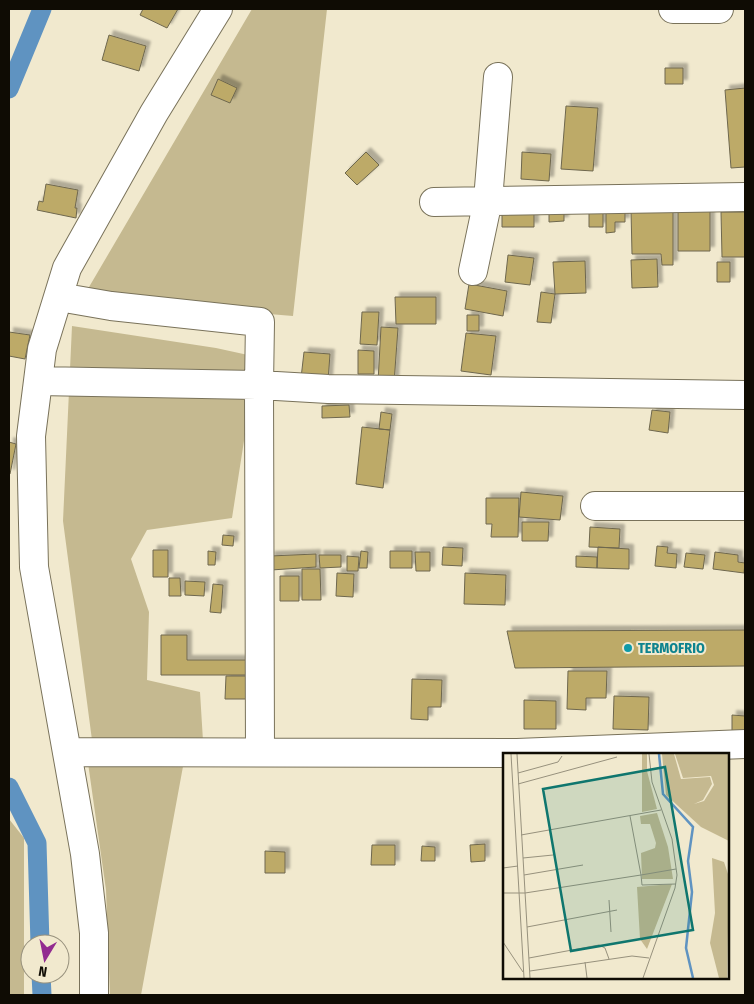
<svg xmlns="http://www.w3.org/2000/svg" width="754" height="1004" font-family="'Fira Sans Condensed',sans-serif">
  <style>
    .green { fill: #c5b990 }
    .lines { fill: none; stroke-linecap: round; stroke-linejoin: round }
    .canal { stroke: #5f93c1; stroke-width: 19 }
    .building { fill: #bdaa68; stroke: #6e674e; filter: url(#shadow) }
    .minor-casing { stroke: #79725a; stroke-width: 30 }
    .minor { stroke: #fff; stroke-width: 28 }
    .culture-dot { fill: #0f9aa8; stroke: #f1e9ce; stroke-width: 2 }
    .labels { text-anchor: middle; stroke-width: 4; stroke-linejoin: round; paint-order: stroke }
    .culture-label { font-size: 14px; font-weight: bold; fill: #0d838f; stroke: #f1e9ce; text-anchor: start }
    .inset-river { fill: none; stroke: #5f93c1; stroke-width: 2.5 }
    .inset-road { fill: none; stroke: #97917d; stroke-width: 1 }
    .view { fill: #0f766e; fill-opacity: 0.15; stroke: #0f766e; stroke-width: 2.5 }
    .inset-edge { fill: none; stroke: #0f0c04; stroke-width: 2.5 }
  </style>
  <defs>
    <filter id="shadow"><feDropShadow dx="4.5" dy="-4.5" stdDeviation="1" flood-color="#0004"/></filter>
  </defs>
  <rect width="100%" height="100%" fill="#f1e9ce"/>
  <!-- green -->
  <path class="green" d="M252,9H327L293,316L82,299Z
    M72,326L216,348L257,357L232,518L147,530L131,559L149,612L147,680L200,692L203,741L92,740L63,521Z
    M184,761L141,995H110L106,890L88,763Z
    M9,819L24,838V995H9Z"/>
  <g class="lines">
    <!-- canal -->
    <path class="canal" d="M9,89L42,9
      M9,787L37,843L40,944
      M41,974L42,995"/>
  </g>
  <!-- building -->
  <path class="building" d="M143,9H178L167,28L140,15Z
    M109,35L146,46L139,71L102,60Z
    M665,68H683V84H665Z
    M218,79L237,88L230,103L211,95Z
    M745,88V167L731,168L725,90Z
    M566,106L598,108L593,171L561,169Z
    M366,152L379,165L357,185L345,173Z
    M522,152L551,154L549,181L521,179Z
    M46,184L78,190L75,208H77L76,218L37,210L39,201L43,202Z
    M589,205H603V227H589Z
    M549,206H564V221L549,222Z
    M606,206H625V222H615V232L606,233Z
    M502,207H534V227H502Z
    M710,208V251H678V209Z
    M631,210H673V265H662L661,254H632Z
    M721,212H745V257H722Z
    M508,255L534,258L530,285L505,282Z
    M657,259L658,287L632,288L631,260Z
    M585,261L586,293L555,294L553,262Z
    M717,262H730V282H717Z
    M469,284L507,291L503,316L465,309Z
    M541,292L555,294L551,323L537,322Z
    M395,297H436V324H396Z
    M362,312H379L377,345L360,344Z
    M467,315H479V331H467Z
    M381,327L398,328L394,383L378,382Z
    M9,332L30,335L25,359L9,356Z
    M466,333L496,336L491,375L461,371Z
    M358,350L374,351V374H358Z
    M304,352L330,354L328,381L301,378Z
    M349,405L350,417L322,418V406Z
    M652,410L670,412L668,433L649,430Z
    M381,412L392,414L390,430L379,429Z
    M362,427L390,430L383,488L356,484Z
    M9,442L16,444L10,474H9Z
    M521,492L563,496L560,520L519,517Z
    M486,498H519L518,537H491L492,524H486Z
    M522,522H549L548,541H522Z
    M590,527L620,529L619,548L589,547Z
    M223,535L234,536L233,546L222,545Z
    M657,546L668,547L667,553L677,554L676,568L655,566Z
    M443,547L463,548L462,566L442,565Z
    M598,547L629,549V569L597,568Z
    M153,550H168V577H153Z
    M208,551L216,552L215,565H208Z
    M361,551L368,552L367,568H359Z
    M390,551H412V568H390Z
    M415,552H430V571H416Z
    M715,552L738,555V562L745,563L744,573L713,569Z
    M686,553L705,555L703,569L684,567Z
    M316,554V567L271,570L270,556Z
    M319,555H341V567L320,568Z
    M347,556L359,557L358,571H347Z
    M576,556L597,557V568L576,567Z
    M302,569H320L321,600H302Z
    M337,573L354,574L353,597L336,596Z
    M465,573L506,575L505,605L464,604Z
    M280,576H299V601H280Z
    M169,578H180L181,596H169Z
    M185,581L205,582L204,596L185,595Z
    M213,584L223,585L221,613L210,612Z
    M745,630V666L515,668L507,631Z
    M161,635H187V660H247V675H161Z
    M568,671H607L606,698H586V710L567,709Z
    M226,676H247V699H225Z
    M412,679L442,680L441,707H428V720L411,719Z
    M614,696L649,697L648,730L613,729Z
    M524,700L556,701V729H524Z
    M732,715L745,716V731H732Z
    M485,844V861L471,862L470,845Z
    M372,845H395V865H371Z
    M422,846L435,847V861H421Z
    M265,851L285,852V873H265Z"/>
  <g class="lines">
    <!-- minor casing -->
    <g class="minor-casing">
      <path id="minor" d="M673,9H719
        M434,202L745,197
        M473,271L488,200L498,77
        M59,297L111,306L260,322L259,385L328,389L745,395
        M38,381L259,385L260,752
        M595,506H745
        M67,752L517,753L745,744
        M94,995V933L85,854L34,567L31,436L38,381L42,349L67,268L154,113L218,9"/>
    </g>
    <!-- minor -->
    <use href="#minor" class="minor"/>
  </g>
  <!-- markers -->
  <circle class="culture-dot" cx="628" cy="648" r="5"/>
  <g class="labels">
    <!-- culture labels -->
    <g class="culture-label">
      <text x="638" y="653">TERMOFRIO</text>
    </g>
  </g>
  <!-- overview -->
  <g transform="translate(503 753)">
    <rect width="226" height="226" fill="#f1e9ce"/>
    <path d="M139,1H144V18L154,56L139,59ZM159,1H171L178,26L207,24L209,31L200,47L191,51L201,48L211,32L208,23L180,25L172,1H226V88L198,74L163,42ZM154,60L165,94L170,126H139L138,100L152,95L153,90L147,71H138L137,63ZM209,105L221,109L226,124L224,225H216L207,190L212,160ZM169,131L144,196L137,186L134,134Z" fill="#c5b990"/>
    <path class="inset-river" d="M156,1L160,41L190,74L185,108L189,139L183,195L190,225"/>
    <path class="inset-road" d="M8,1L21,225M14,1L27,225M15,20L55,9L59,3M15,31L114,4M127,63L138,122L173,116M18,82L158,57M20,105L50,102M0,115L15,113M21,122L80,112M0,140H22L138,122L139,132L173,131M106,147L108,179M24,174L114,157M0,189L20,219M26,205L96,192L102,195L106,206M82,209L84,225M27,218L129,203L146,205M140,225L172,135L174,122L169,86L149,29L146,1"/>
    <path class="view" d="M162,14L190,177L68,198L40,36Z"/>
    <rect width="226" height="226" class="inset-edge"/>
  </g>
  <!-- border -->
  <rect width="754" height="1004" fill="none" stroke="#0f0c04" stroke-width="20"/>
  <!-- north arrow -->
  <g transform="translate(45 959) rotate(190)"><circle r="24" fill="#f1e9ce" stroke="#97917d"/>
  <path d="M0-4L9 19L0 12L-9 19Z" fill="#922b90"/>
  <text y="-8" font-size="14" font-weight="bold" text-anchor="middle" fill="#0f0c04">N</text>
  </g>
</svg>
